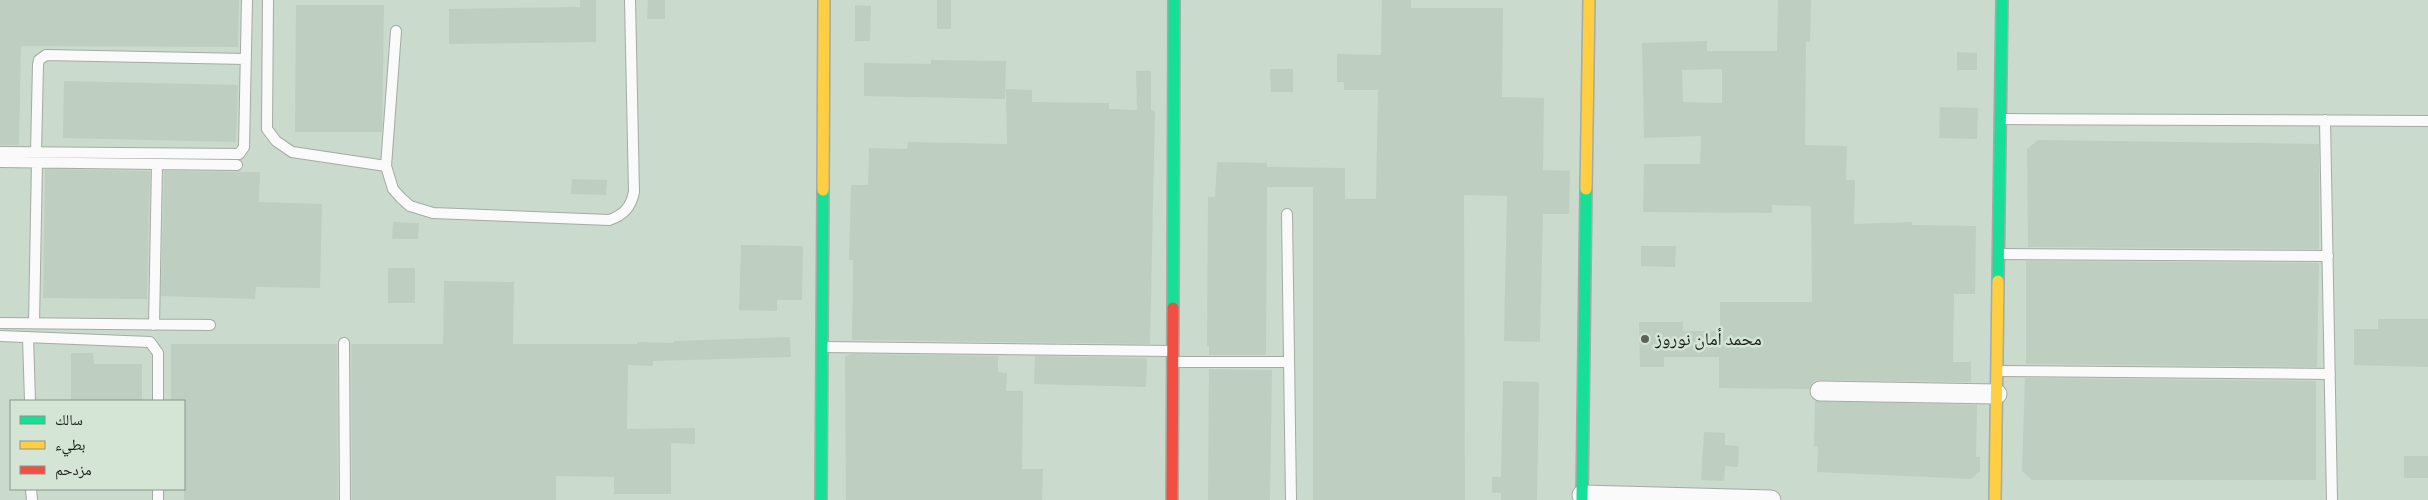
<svg xmlns="http://www.w3.org/2000/svg" width="2428" height="500" font-family="Barlow,'Noto Naskh Arabic',sans-serif">
  <style>
    .built { fill: #cadacc; fill-rule: evenodd }
    .building { fill: #becfc1; fill-rule: evenodd }
    .lines { fill: none; stroke-linecap: round; stroke-linejoin: round }
    .lane-casing { stroke: #a4aba5; stroke-width: 12 }
    .street-casing { stroke: #a4aba5; stroke-width: 21 }
    .fast-casing { stroke: #a4aba5; stroke-width: 14 }
    .slow-casing { stroke: #a4aba5; stroke-width: 14 }
    .jam-casing { stroke: #a4aba5; stroke-width: 14 }
    .lane { stroke: #f9faf9; stroke-width: 10 }
    .street { stroke: #f9faf9; stroke-width: 19 }
    .fast { stroke: #16e098; stroke-width: 11 }
    .slow { stroke: #ffcf43; stroke-width: 11 }
    .jam { stroke: #f24e42; stroke-width: 11 }
    .poi-dot { fill: #5b625c; stroke: #d4e5d6; stroke-width: 2 }
    .labels { text-anchor: middle; stroke-width: 5; stroke-linejoin: round; paint-order: stroke }
    .poi-label { font-size: 18px; fill: #181e18; stroke: #d4e5d6; text-anchor: start }
  </style>
  <rect width="100%" height="100%" fill="#d8e1d9"/>
  <!-- built -->
  <path class="built" d="M0,0H2428V500H0ZM11,401H184V489H11Z"/>
  <!-- building -->
  <path class="building" d="M0,0H239L238,47L21,46L19,145H0Z
    M580,0H596V42L449,44V9L580,7Z
    M648,0H665V19H647Z
    M937,0H951V29H937Z
    M1382,0H1411V8H1503L1502,97L1544,98L1543,170L1570,171L1569,214H1543L1540,342L1504,341L1507,196L1464,195L1465,500H1313V187H1267L1266,355H1209V346H1207L1208,197H1215L1217,162L1267,163V167L1345,168V199H1376L1378,90H1344V82H1337V54L1381,55Z
    M1778,0H1811L1810,42H1806L1805,145L1847,146L1846,180H1855L1854,224L1912,222V225L1976,226L1975,294H1954L1953,362H1971V382L1820,380L1814,381L1809,389L1719,388V357H1664V367H1640L1639,322H1683V331H1720V302H1812L1811,206L1772,205V213L1643,212L1644,164H1700L1701,136L1644,138L1642,43L1707,41V51H1777ZM1722,69V103L1683,102L1682,70Z
    M296,5H384L382,132H295Z
    M855,5L871,6L870,41H855Z
    M1957,52L1977,53V70H1957Z
    M931,60L1006,61L1005,99L864,96V63L931,64Z
    M1270,69H1293V92H1271Z
    M1136,71H1151V110L1155,111L1150,344L852,340L853,260H849L851,185H868L869,148L907,149L908,142L1007,144L1006,89L1032,90V102L1109,103V109L1137,110Z
    M64,81L238,85L236,142L63,138Z
    M1940,107L1978,108L1977,139L1939,138Z
    M2038,140L2319,144V249L2028,247L2027,149Z
    M45,169L150,171L147,299L43,298Z
    M164,171L260,172L259,202L322,204L320,288L256,287L255,299L161,296Z
    M572,179L607,180L606,195L571,194Z
    M393,222L419,223L418,239H392Z
    M741,245L803,246L802,300H777V311L739,310Z
    M1641,246H1676L1675,267L1641,266Z
    M2026,261L2319,263L2317,367L2026,364Z
    M388,268H415V303H388Z
    M444,281L514,282L513,344H637V342L674,343V341L790,337L791,357L653,361V366L628,365L627,429L695,428V444L671,443V494H614V477L556,476V500H352L351,344H443Z
    M2378,319H2428V367L2354,365V329H2378Z
    M171,344H337L338,500H184V401H171Z
    M71,353H93L94,364H142V401H71Z
    M852,354L998,356V372L1007,373L1006,391H1023L1022,469H1043L1042,500H846L845,356Z
    M1035,356L1147,358L1146,387L1034,384Z
    M1209,369L1272,370L1270,500H1208Z
    M2025,378L2316,381V480H2032L2022,471Z
    M1503,381L1539,382L1537,500H1501V493H1492V477H1501Z
    M1815,401L1977,405L1976,457H1980V471L1971,479L1817,472L1818,446H1814Z
    M1704,432L1725,433V445L1739,446L1738,467L1725,466L1724,481L1701,480Z
    M2404,456H2428V478H2404Z"/>
  <g class="lines">
    <!-- lane casing -->
    <g class="lane-casing">
      <path id="lane" d="M268,0L267,129L276,141L292,152L386,166
        M396,31L386,166L393,189L401,198L410,206L433,213L609,220C624,215 631,207 634,192L630,0
        M2002,119L2428,121
        M2325,120L2332,500
        M0,152L239,154L244,147L247,0
        M36,152L38,65L39,60L46,55L246,59
        M0,162L237,165
        M1287,214L1291,500
        M1999,254L2328,256
        M0,323L210,325
        M34,323L37,162
        M154,325L157,164
        M0,336L150,342L158,353V401
        M28,337L30,401
        M344,343L345,500
        M822,347L1172,351
        M1173,362H1289
        M1998,371L2330,374
        M31,489L32,500
        M158,489V500"/>
    </g>
    <!-- street casing -->
    <g class="street-casing">
      <path id="street" d="M1820,391L1997,394
        M1582,495L1771,500"/>
    </g>
    <!-- fast casing -->
    <g class="fast-casing">
      <path id="fast" d="M1998,281L2002,0
        M1173,308L1174,0
        M821,500L823,190
        M1582,500L1586,189"/>
    </g>
    <!-- slow casing -->
    <g class="slow-casing">
      <path id="slow" d="M1586,189L1589,0
        M823,190L824,0
        M1995,500L1998,281"/>
    </g>
    <!-- jam casing -->
    <g class="jam-casing">
      <path id="jam" d="M1172,500L1173,308"/>
    </g>
    <!-- lane -->
    <use href="#lane" class="lane"/>
    <!-- street -->
    <use href="#street" class="street"/>
    <!-- fast -->
    <use href="#fast" class="fast"/>
    <!-- slow -->
    <use href="#slow" class="slow"/>
    <!-- jam -->
    <use href="#jam" class="jam"/>
  </g>
  <!-- markers -->
  <circle class="poi-dot" cx="1645" cy="339" r="5"/>
  <g class="labels">
    <!-- poi labels -->
    <g class="poi-label">
      <text x="1655" y="345">محمد أمان نوروز</text>
    </g>
  </g>
  <!-- legend -->
  <rect x="10" y="400" width="175" height="90" fill="#d4e5d6" stroke="#89958a"/>
  <rect x="20" y="416" width="25" height="8" fill="#16e098" stroke="#89958a"/>
  <text x="55" y="425" font-size="15" fill="#181e18">سالك</text>
  <rect x="20" y="441" width="25" height="8" fill="#ffcf43" stroke="#89958a"/>
  <text x="55" y="450" font-size="15" fill="#181e18">بطيء</text>
  <rect x="20" y="466" width="25" height="8" fill="#f24e42" stroke="#89958a"/>
  <text x="55" y="475" font-size="15" fill="#181e18">مزدحم</text>
</svg>
